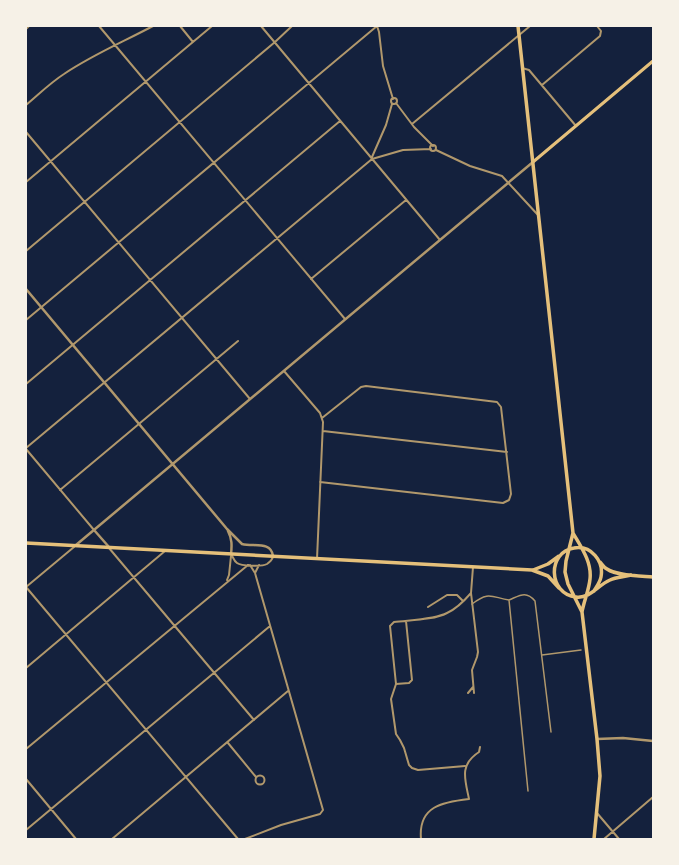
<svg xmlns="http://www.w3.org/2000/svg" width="679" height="865" font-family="Overpass,sans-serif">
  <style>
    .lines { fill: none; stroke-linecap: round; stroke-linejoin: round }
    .pedestrian { stroke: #b1986c; stroke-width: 1.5 }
    .minor { stroke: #b1986c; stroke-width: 2 }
    .tertiary { stroke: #b1986c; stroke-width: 2.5 }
    .secondary { stroke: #e5c07b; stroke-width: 3 }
    .primary { stroke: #e5c07b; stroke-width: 3.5 }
  </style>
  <rect width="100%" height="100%" fill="#14213d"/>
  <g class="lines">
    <!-- pedestrian -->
    <path class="pedestrian" d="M509,600L528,791
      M472,604C489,591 491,597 509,600C519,596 526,590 535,601L551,732
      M542,655L581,650"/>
    <!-- minor -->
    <path class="minor" d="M99,26L345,319
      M180,26L193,42
      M261,26L440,240
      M377,26L379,32L383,66L393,99
      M26,29L29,26
      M522,68L529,70L576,126
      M542,85L600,36L601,31L597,26
      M391 101a3 3 0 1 1 6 0a3 3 0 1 1-6 0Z
      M396,103L414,127L433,146
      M26,105C38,95 50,83 64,74C92,55 123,42 153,26
      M412,124L530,26
      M26,132L250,399
      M430 148a3 3 0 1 1 6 0a3 3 0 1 1-6 0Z
      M436,150L470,166L502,176L538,215
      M372,157L386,125L392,104
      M26,182L212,26
      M26,251L275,42L292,26
      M311,279L406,200
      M26,320L377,26
      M284,371L320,413L323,422L317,559
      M26,384L340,121
      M323,431L507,452
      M26,448L372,159L403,150L431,149
      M26,449L94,530
      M320,482L503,503L509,500L511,494L501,407L497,402L366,386L361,387L322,418
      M60,490L238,341
      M109,548L254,720
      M231,554C233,557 234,561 237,563C241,566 262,567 267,564C270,562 272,560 273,557
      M473,567L471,593L478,652L477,657L472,670L474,693
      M255,573L259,565
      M227,580L229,575L231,556
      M26,587L238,839
      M26,587L74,547
      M428,607L447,595H457L463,601
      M26,668L165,551
      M396,684L409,683L412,680L406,621
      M468,693L473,687
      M228,743L256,777
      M26,749L248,565
      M465,766L418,770L412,768L409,765L404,748L400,740L396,734L391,699L396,684L390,626L394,622C409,620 434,620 447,613C456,609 465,600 471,593
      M255.5 780a4.5 4.5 0 1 1 9 0a4.5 4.5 0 1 1-9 0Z
      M26,779L76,839
      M597,813L619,839
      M26,830L270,626
      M112,839L288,691
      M245,839L281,825L320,814L323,810L255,573L250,565
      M421,839C418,806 443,802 469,799C465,779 459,765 479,752L480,747
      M604,839L653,797"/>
    <!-- tertiary -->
    <path class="tertiary" d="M26,289L227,529L242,544C254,547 271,541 273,556
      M94,530L109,547
      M228,531C232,539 232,545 231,554
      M76,545L533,162
      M597,739L623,738L653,741"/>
    <!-- secondary -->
    <path class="secondary" d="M533,162L653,61"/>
    <!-- primary -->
    <path class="primary" d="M518,26L573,533C581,547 592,562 590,579C589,590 584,601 582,612
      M573,533L566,561L565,572L568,584L582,612L597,739L600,776L594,839
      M26,543L532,570L548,576L559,588
      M600,562C602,564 604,568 607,569C617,576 641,576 653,577
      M533,570L548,564L559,556
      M594,591C597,586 600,582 601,577C604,561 591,545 574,548C547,552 548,594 576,597C590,599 598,585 610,580C616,577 624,577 631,575"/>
  </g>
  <!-- border -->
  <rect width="679" height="865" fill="none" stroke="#f6f1e7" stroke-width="54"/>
</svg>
